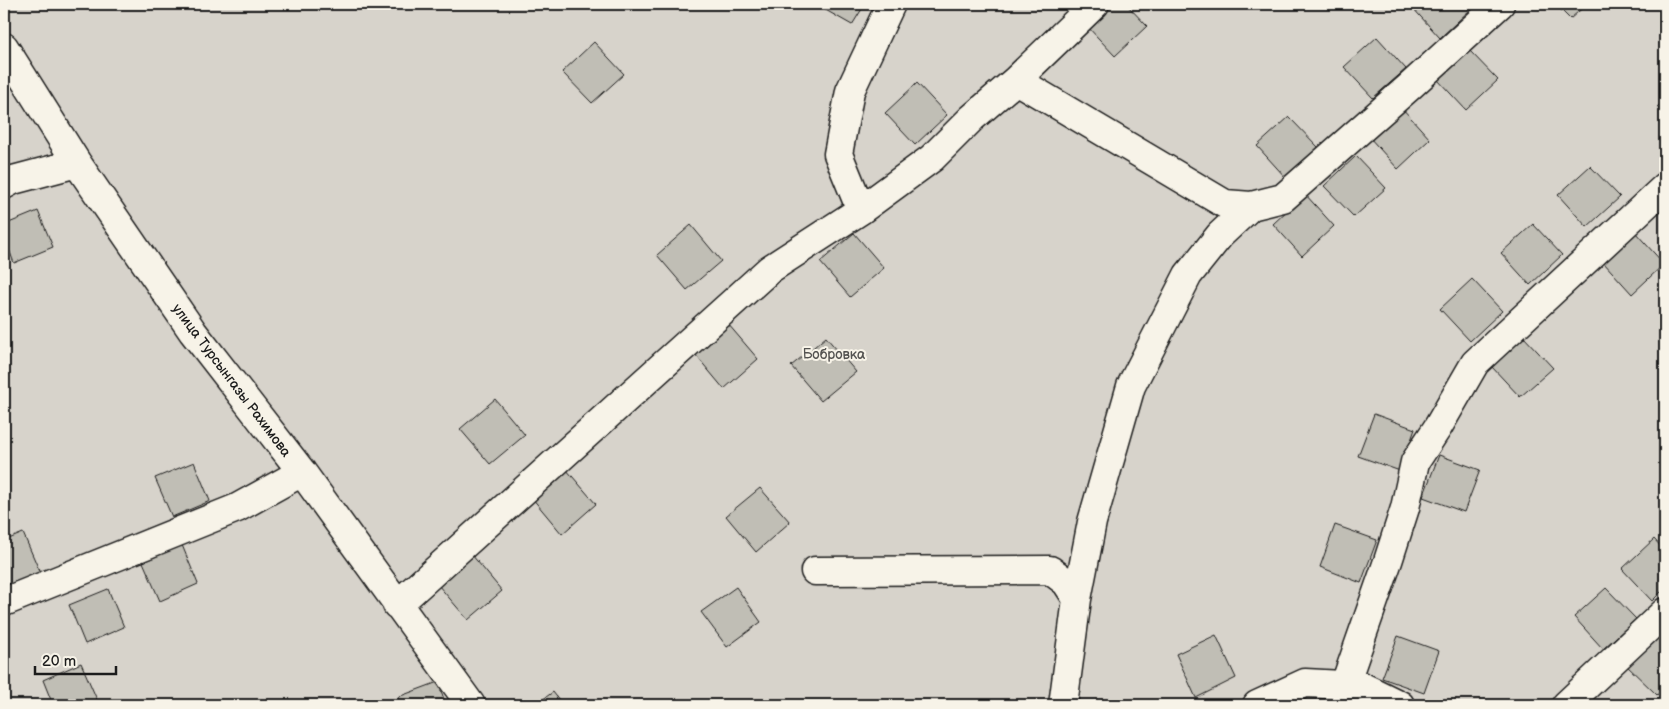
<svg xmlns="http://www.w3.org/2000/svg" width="1669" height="709" font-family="'Balsamiq Sans',sans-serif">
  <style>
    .green { fill: #d7d3cb; stroke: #7a7874 }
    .building { fill: #c0beb5; stroke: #1c1c1c }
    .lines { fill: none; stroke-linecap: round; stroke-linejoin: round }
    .minor-casing { stroke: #1c1c1c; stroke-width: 31 }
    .minor { stroke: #f7f3e8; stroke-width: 28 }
    .labels { text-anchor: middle; stroke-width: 4; stroke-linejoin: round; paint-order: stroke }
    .park-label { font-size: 14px; fill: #545351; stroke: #f7f3e8 }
    .street-label { font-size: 14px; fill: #1c1c1c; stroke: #f7f3e8 }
  </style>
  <rect width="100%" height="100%" fill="#f7f3e8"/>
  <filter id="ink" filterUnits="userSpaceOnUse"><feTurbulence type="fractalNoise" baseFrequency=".02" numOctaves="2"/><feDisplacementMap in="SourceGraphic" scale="10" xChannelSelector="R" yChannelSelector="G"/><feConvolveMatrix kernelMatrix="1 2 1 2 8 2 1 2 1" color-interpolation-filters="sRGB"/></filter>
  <g filter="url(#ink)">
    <!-- green -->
    <path class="green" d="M4,4H1665V705H4Z"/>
    <!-- building -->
    <path class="building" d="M815,4H865L852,25Z
      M1107,4H1126L1147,26L1115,56L1085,24Z
      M1414,4H1468L1472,8L1440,38L1411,6Z
      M1555,4H1587L1570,19Z
      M1377,37L1406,69L1373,98L1344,67Z
      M594,42L624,74L592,103L562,72Z
      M1468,49L1498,80L1466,110L1436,78Z
      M917,83L947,115L915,145L885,113Z
      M1665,100V116L1657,107Z
      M1401,107L1430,139L1398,169L1369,137Z
      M1289,117L1319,148L1286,178L1257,146Z
      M1356,156L1386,188L1354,217L1324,186Z
      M1590,166L1620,197L1587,227L1558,195Z
      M1305,194L1334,226L1302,256L1273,224Z
      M38,211L53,247L14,263L4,236V225Z
      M1533,224L1562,255L1530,285L1501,253Z
      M691,225L721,261L687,290L657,255Z
      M1635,232L1664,264L1632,294L1603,262Z
      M854,233L884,268L850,297L820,262Z
      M1472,279L1502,311L1470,341L1440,309Z
      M728,324L758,359L724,389L694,353Z
      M1523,336L1553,368L1520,397L1491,366Z
      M826,337L856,372L821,401L791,366Z
      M495,399L525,435L490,464L460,429Z
      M1374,414L1415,429L1400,471L1358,456Z
      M1439,455L1480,470L1464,512L1423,497Z
      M194,462L210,501L172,517L155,478Z
      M566,469L596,504L562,534L532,498Z
      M760,488L790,522L756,552L726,516Z
      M1335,525L1377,540L1361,583L1320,567Z
      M23,533L40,572L4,587V541Z
      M1654,539L1665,551V588L1652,601L1622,569Z
      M182,545L198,584L160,601L143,562Z
      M472,555L502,591L468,620L438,585Z
      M736,587L761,622L727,647L701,612Z
      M1606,588L1636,619L1603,649L1574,617Z
      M108,589L124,627L85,644L69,605Z
      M1654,632L1665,643V687L1657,695L1624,663Z
      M1216,635L1236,678L1196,698L1176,654Z
      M1398,636L1439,651L1424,693L1382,678Z
      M81,663L98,702L90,705H53L43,680Z
      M438,682L446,705H401L398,697Z
      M553,692L563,705H535Z"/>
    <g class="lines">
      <!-- minor casing -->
      <g class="minor-casing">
        <path id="minor" d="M4,47L77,163L193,332L302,472L471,705
          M1016,80L1225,204L1251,206L1283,198L1408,88L1500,4
          M4,185L13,180L77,163
          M861,210L838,154L850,91L891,4
          M815,571L1050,570L1066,582L1077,599L1063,705
          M1077,599L1092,522L1131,386L1188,275L1220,235L1251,206
          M4,602L237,508L302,472
          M397,605L770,269L861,210L932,158L972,118L1016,80L1095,4
          M1345,684L1388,561L1405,508L1415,462L1438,427L1475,363L1665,187
          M1257,705L1305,683L1361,686L1400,705
          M1566,705L1665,612"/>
      </g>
      <!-- minor -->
      <use href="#minor" class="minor"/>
    </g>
  </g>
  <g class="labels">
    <!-- park labels -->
    <g class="park-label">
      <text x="834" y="359">Бобровка</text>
    </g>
    <!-- street labels -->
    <g class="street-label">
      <text transform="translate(232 380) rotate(53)" y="5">улица Турсынгазы Рахимова</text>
    </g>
  </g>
  <!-- margin -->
  <rect width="1669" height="709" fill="none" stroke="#f7f3e8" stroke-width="20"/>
  <rect x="10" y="10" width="1649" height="689" fill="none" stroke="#1c1c1c" stroke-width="2" filter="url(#ink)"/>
  <!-- scale -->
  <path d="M35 666v8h81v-8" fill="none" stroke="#1c1c1c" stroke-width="2.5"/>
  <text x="42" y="666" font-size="15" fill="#1c1c1c" stroke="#f7f3e8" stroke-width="4" paint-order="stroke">20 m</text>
</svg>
